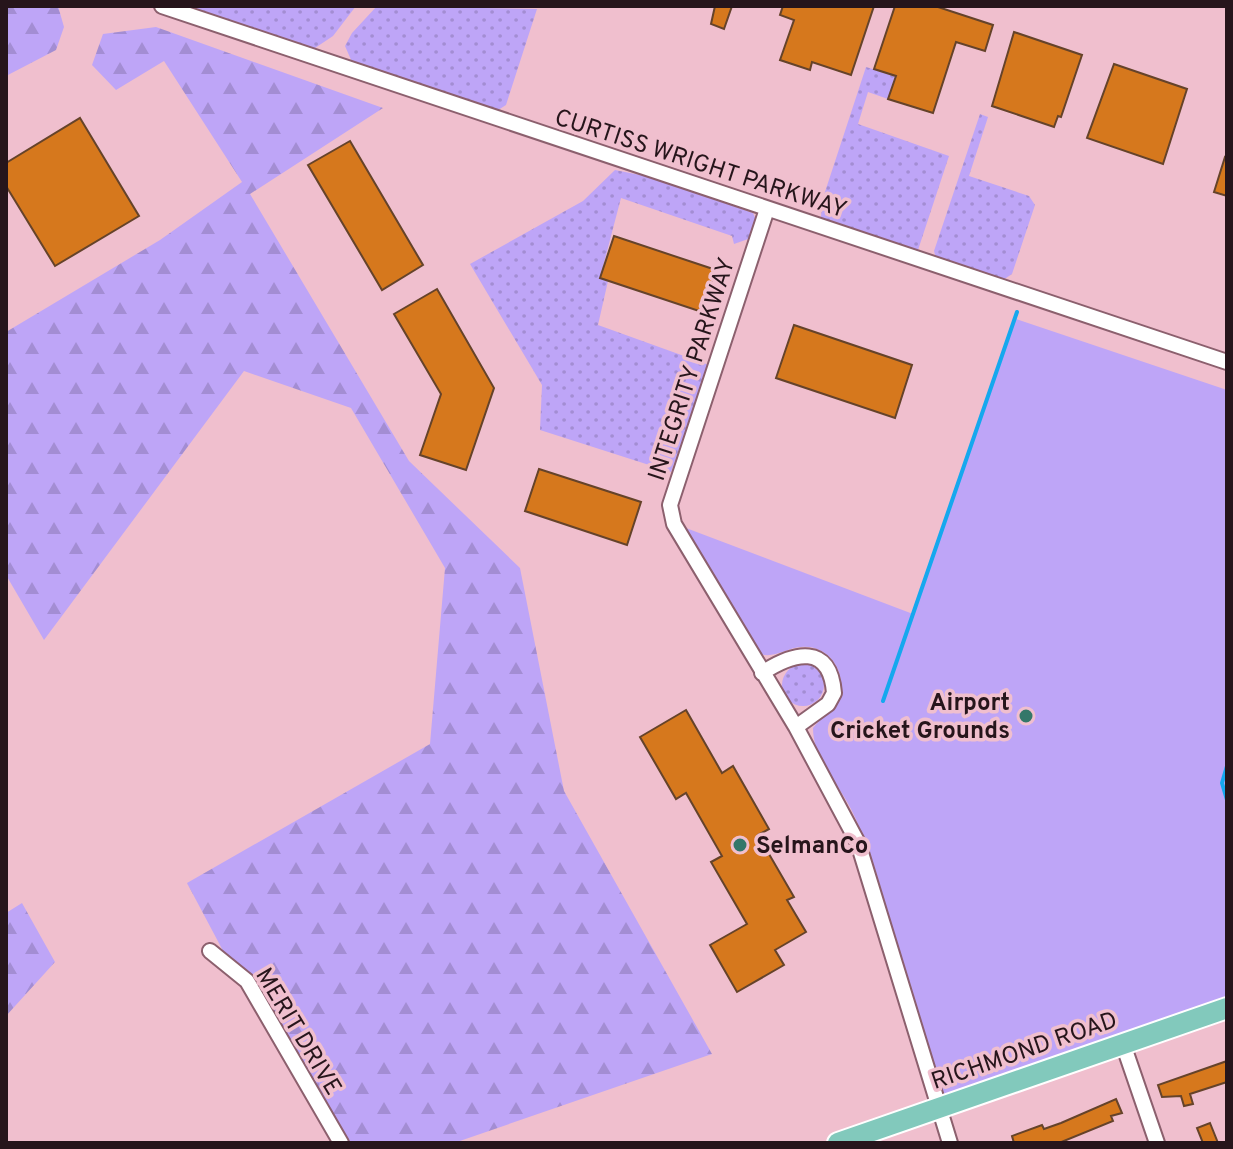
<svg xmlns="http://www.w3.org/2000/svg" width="1233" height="1149" font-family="Overpass,sans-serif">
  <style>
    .grass { fill: url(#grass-dots) }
    .forest { fill: url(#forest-firs) }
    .pitch { fill: #bea5f7 }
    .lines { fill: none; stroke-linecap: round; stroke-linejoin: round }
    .stream { stroke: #15a8ee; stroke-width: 4 }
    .building { fill: #d6781d; stroke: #65432a; stroke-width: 2 }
    .street-casing { stroke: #8c606e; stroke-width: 18 }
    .primary-casing { stroke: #fff; stroke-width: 24 }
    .street { stroke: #fff; stroke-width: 14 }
    .primary { stroke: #82c9bc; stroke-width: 20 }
    .poi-dot { fill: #347769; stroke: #f0bfce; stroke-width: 3 }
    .labels { text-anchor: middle; stroke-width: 7; stroke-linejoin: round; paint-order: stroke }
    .street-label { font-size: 24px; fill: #26151b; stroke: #f0bfce }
    .poi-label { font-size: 24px; font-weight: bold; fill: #26151b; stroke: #f0bfce; text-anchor: end }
  </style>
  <defs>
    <pattern id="grass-dots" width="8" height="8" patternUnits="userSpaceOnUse" patternTransform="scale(2)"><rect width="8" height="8" fill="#bea5f7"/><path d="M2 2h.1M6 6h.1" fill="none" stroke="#a38dd3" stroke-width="1.8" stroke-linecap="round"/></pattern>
    <pattern id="forest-firs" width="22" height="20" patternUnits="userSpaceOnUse" patternTransform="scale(2)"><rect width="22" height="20" fill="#bea5f7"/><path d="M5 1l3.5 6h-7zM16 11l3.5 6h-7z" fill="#a38dd3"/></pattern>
  </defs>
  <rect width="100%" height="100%" fill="#f0bfce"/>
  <!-- grass -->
  <path class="grass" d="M189,6H356L333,36L312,50Z
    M377,6L537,9L506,105L495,112L352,62L345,46L352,33Z
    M866,67L896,76L888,99L868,92L858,124L949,156L918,250L821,218L822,201Z
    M980,114L988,117L969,176L1029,196L1035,205L1012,274L1003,280L936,258L934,251Z
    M615,170L655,178L753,213L757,222L751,238L734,244L732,236L621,198L600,278L608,281L598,325L709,365L671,472L540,430L542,385L470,264L583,201Z
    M782 685a21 21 0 1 1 42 0a21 21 0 1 1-42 0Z"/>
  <!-- forest -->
  <path class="forest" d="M6,6H58L64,27L56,50L6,76Z
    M156,27L383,108L250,194L409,461L520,568L564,791L712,1054L454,1143H341L230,964L187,883L430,744L445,568L351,408L244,371L44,640L6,575V332L160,240L242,182L164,61L116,90L92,65L103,34Z
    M22,903L55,962L6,1016V913Z"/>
  <!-- pitch -->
  <path class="pitch" d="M1016,319L1227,390V1008L938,1107C927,1064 914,1021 904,978C889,920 878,863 851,809C838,783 813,759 813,728C820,718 833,711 838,700C849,674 829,644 801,647C786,648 772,660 758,653L686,528L913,614Z"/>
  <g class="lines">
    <!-- stream -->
    <path class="stream" d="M883,701L1017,312
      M1227,766L1222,783L1227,800"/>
  </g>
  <!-- building -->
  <path class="building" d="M715,6H732L724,29L711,24Z
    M783,6H874L851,75L812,62L810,70L780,60L794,20L780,15Z
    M895,6H935L993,25L985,51L956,42L933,113L888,99L896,76L874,69Z
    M1014,32L1082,55L1061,117L1058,116L1054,127L992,106Z
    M1114,64L1187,89L1163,164L1087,138Z
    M80,118L139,216L55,266L6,186V163Z
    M350,141L423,265L382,290L308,165Z
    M1225,157L1227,158V196L1214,192Z
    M614,236L716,270L702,312L600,278Z
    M437,289L494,388L466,470L420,455L441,394L394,314Z
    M794,325L912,365L895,418L776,378Z
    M539,469L641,502L627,545L525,511Z
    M686,710L722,773L733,766L769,829L758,835L794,897L787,900L806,932L775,950L784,965L737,992L710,945L747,924L711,862L722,856L686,793L676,799L640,737Z
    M1227,1061V1082L1190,1094L1193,1104L1184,1106L1181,1096L1162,1097L1158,1085Z
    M1116,1099L1122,1113L1111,1116L1113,1121L1059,1143H1014L1012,1136L1042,1125L1044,1129L1061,1123Z
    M1210,1123L1218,1143H1203L1197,1128Z"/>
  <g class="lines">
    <!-- street casing -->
    <g class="street-casing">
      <path id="street" d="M162,6L1227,362
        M767,209L670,505L674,524L796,727L858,843L950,1143
        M762,673C794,652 830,643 834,693L828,704L796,727
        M210,951L247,981L341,1143
        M1123,1044L1157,1143"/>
    </g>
    <!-- primary casing -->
    <g class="primary-casing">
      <path id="primary" d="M838,1143L1227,1008"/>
    </g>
    <!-- street -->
    <use href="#street" class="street"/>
    <!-- primary -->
    <use href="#primary" class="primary"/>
  </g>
  <!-- markers -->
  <g class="poi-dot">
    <circle cx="1026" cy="716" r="8"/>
    <circle cx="740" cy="845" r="8"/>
  </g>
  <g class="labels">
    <!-- street labels -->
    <g class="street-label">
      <text transform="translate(701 163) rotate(18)" y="8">CURTISS WRIGHT PARKWAY</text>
      <text transform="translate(691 369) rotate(-72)" y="8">INTEGRITY PARKWAY</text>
      <text transform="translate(299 1031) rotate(59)" y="8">MERIT DRIVE</text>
      <text transform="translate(1024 1050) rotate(-19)" y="8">RICHMOND ROAD</text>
    </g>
    <!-- poi labels -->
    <g class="poi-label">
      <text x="1010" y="710">Airport<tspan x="1010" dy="28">Cricket Grounds</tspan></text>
      <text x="756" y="853" text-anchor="start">SelmanCo</text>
    </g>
  </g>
  <!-- border -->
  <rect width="1233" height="1149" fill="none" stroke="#26151b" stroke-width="16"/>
</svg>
